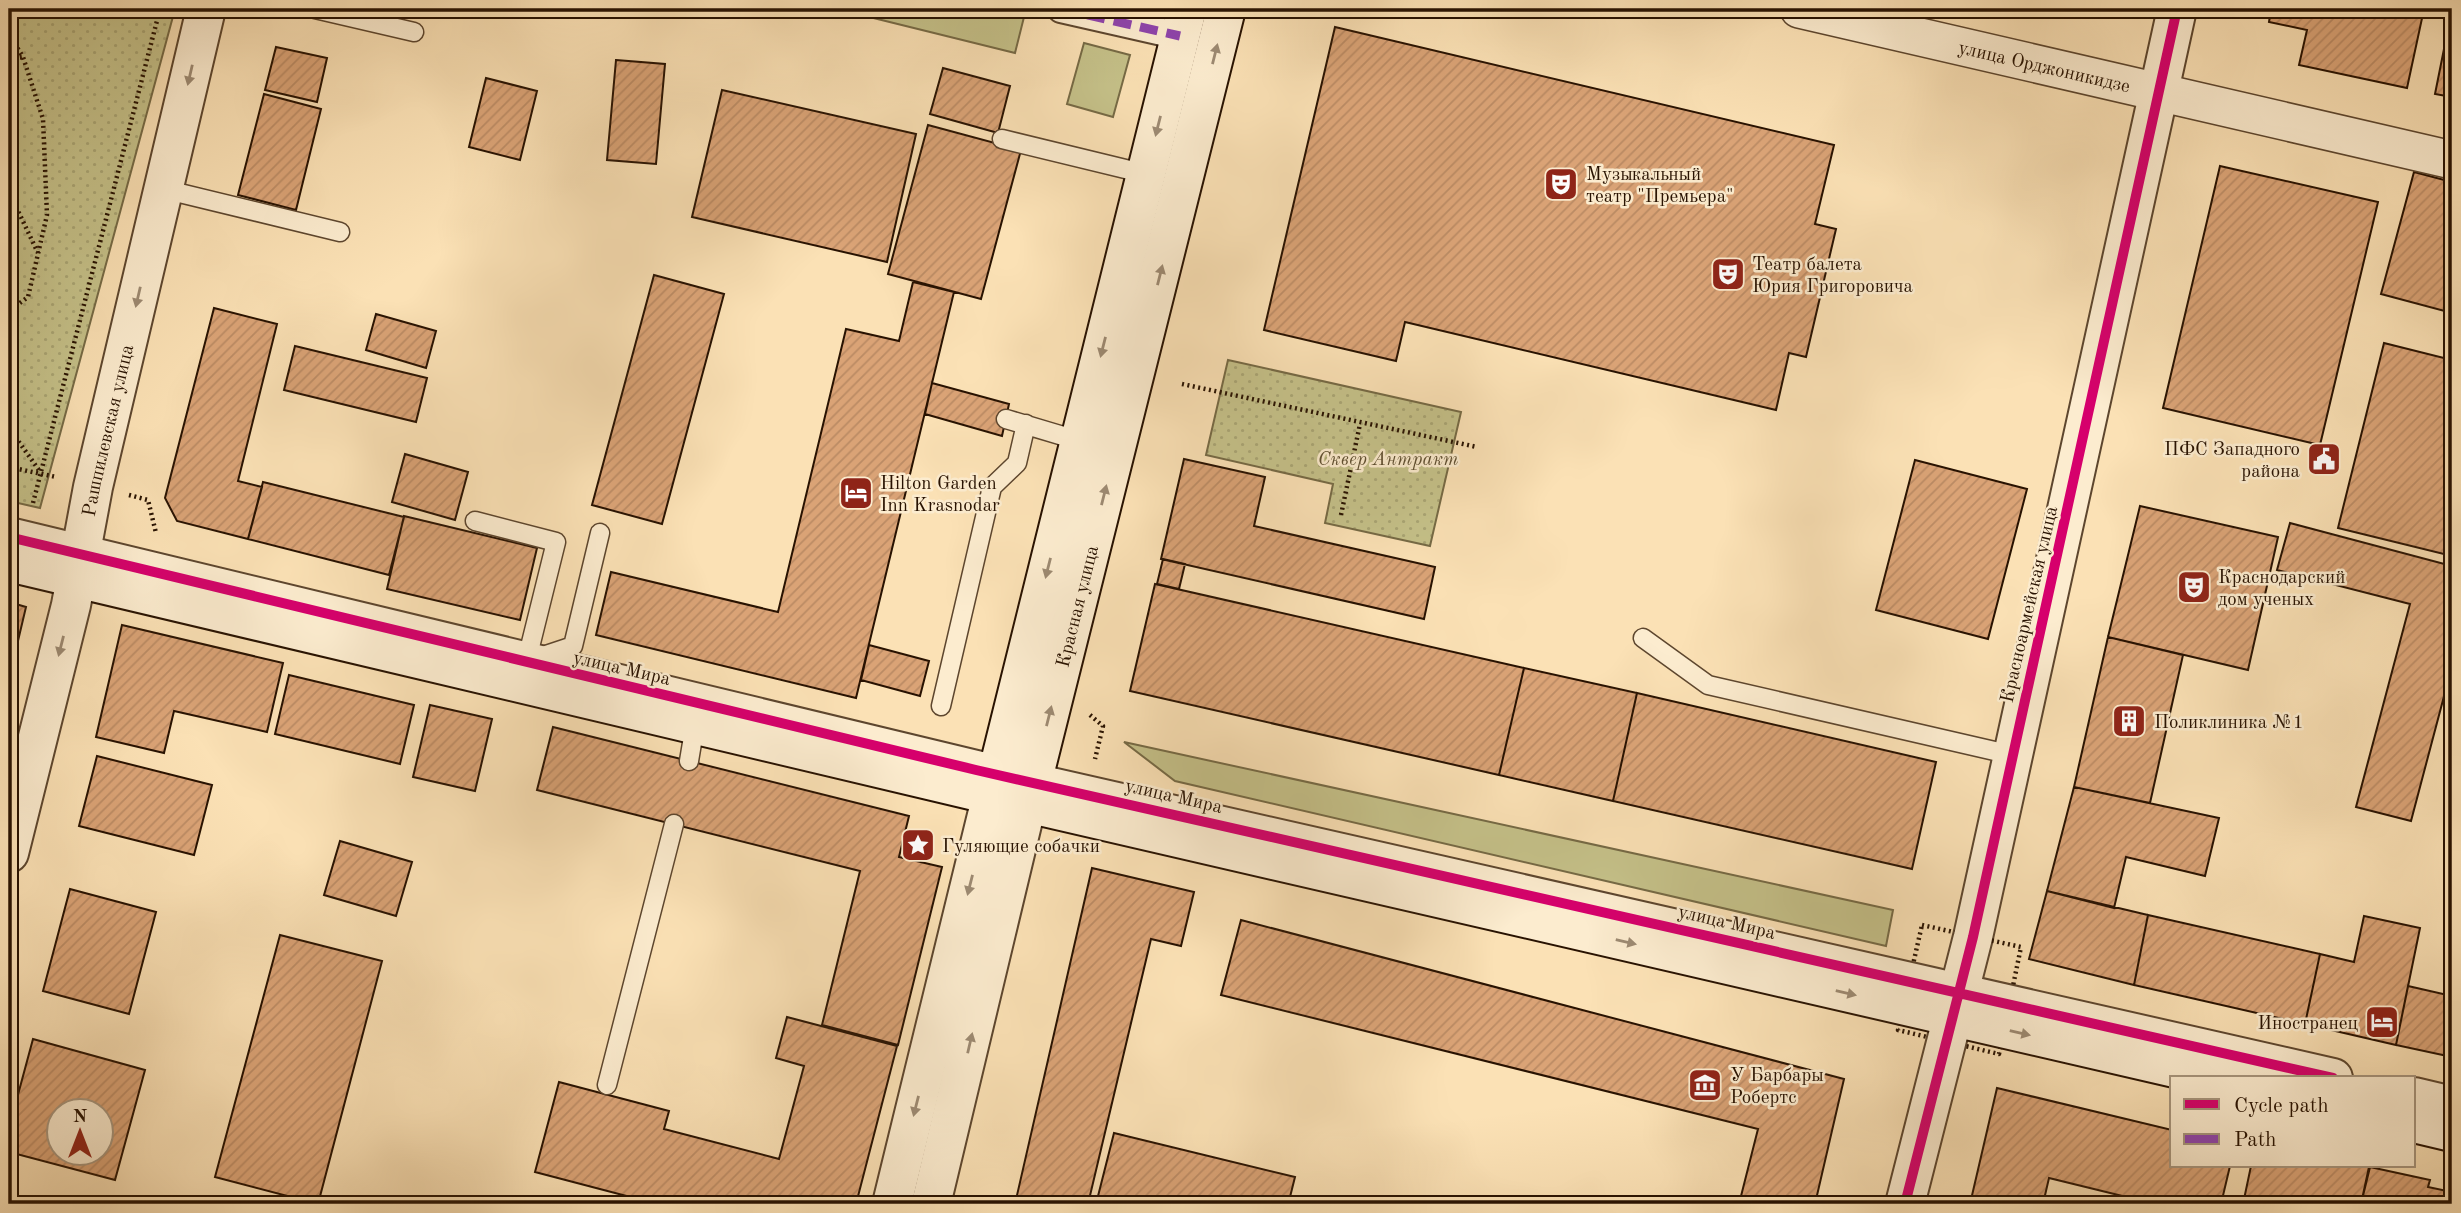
<svg xmlns="http://www.w3.org/2000/svg" width="2461" height="1213" font-family="'Old Standard TT',serif">
  <style>
    .grass { fill: #c5c189; stroke: #766a45; stroke-width: 2 }
    .park { fill: url(#park-dots); stroke: #766a45; stroke-width: 2 }
    .building { fill: url(#building-hatch); stroke: #281201; stroke-width: 2; fill-rule: evenodd }
    .lines { fill: none; stroke-linecap: round; stroke-linejoin: round }
    .service-casing { stroke: #5d462e; stroke-width: 21 }
    .pedestrian-casing { stroke: #5d462e; stroke-width: 30 }
    .minor-casing { stroke: #5d462e; stroke-width: 40 }
    .tertiary-casing { stroke: #5d462e; stroke-width: 42 }
    .secondary-casing { stroke: #281201; stroke-width: 42 }
    .path { stroke: #281201; stroke-width: 4.5; stroke-dasharray: 2 3.5; stroke-linecap: butt }
    .service { stroke: #fceccf; stroke-width: 18 }
    .pedestrian { stroke: #fceccf; stroke-width: 26 }
    .minor { stroke: #fceccf; stroke-width: 37 }
    .tertiary { stroke: #fceccf; stroke-width: 38 }
    .secondary { stroke: #fceccf; stroke-width: 38 }
    .quiet { stroke: #8e44ad; stroke-width: 9; stroke-dasharray: 18 9; stroke-linecap: butt }
    .cycleway-casing { stroke: #fceccf; stroke-width: 15 }
    .cycleway { stroke: #d6006c; stroke-width: 10 }
    .oneway { fill: #9d8a72 }
    .labels { text-anchor: middle; stroke-width: 5; stroke-linejoin: round; paint-order: stroke }
    .street-label { font-size: 19px; fill: #281201; stroke: #fceccf }
    .poi-label { font-size: 19px; fill: #281201; stroke: #fceccf; text-anchor: start }
    .park-label { font-size: 19px; font-style: italic; fill: #5f4f31; stroke: #fceccf }
  </style>
  <defs>
    <pattern id="park-dots" width="8" height="8" patternUnits="userSpaceOnUse" patternTransform="scale(1.75)"><rect width="8" height="8" fill="#c5c189"/><path d="M2 2h.1M6 6h.1" fill="none" stroke="#a9a574" stroke-width="1.8" stroke-linecap="round"/></pattern>
    <pattern id="building-hatch" width="6" height="6" patternUnits="userSpaceOnUse" patternTransform="scale(1.75)"><rect width="6" height="6" fill="#daa376"/><path d="M-1 1l2-2M0 6l6-6M5 7l2-2" fill="none" stroke="#bb8b64"/></pattern>
  </defs>
  <rect width="100%" height="100%" fill="#fbe1b5"/>
  <filter id="stains"><feTurbulence type="fractalNoise" baseFrequency=".00286" numOctaves="4"/><feColorMatrix values="0 0 0 0 .2 0 0 0 0 .09 0 0 0 0 .02 0 0 0 .5 -.17"/></filter>
  <radialGradient id="worn" r=".72"><stop offset=".6" stop-color="#630" stop-opacity="0"/><stop offset="1" stop-color="#630" stop-opacity=".3"/></radialGradient>
  <!-- grass -->
  <path class="grass" d="M837,9H989L1024,17L1015,53Z
    M1084,43L1130,55L1113,117L1067,104Z
    M1124,742L1893,910L1886,946L1175,781Z"/>
  <!-- park -->
  <path class="park" d="M9,9H175L40,508L9,501Z
    M1228,360L1461,412L1430,546L1325,523L1333,484L1206,455Z"/>
  <!-- building -->
  <path class="building" d="M2271,9H2424L2407,88L2299,65L2307,30L2269,22Z
    M2452,9V97L2435,94Z
    M1335,27L1834,145L1815,224L1836,229L1806,357L1789,353L1776,410L1405,322L1396,361L1264,330Z
    M276,47L327,58L317,102L265,90Z
    M616,60L665,64L656,164L607,160Z
    M943,68L1010,86L998,133L930,114Z
    M486,78L537,91L520,160L469,147Z
    M722,90L916,134L887,262L692,217Z
    M264,94L321,109L296,210L238,195Z
    M928,125L1021,150L981,299L888,274Z
    M2220,166L2378,202L2320,445L2163,408Z
    M2414,172L2452,182V313L2381,294Z
    M654,275L724,294L662,524L592,505Z
    M913,282L954,292L856,698L596,635L611,572L778,612L846,329L899,341Z
    M214,308L277,324L238,481L262,487L248,539L177,521L165,498Z
    M376,314L436,331L426,368L366,350Z
    M2384,343L2452,360V556L2338,528Z
    M295,346L427,378L416,422L284,390Z
    M932,383L1009,404L1002,436L925,414Z
    M405,454L468,472L455,520L392,502Z
    M1184,459L1265,477L1254,526L1435,567L1424,619L1161,559Z
    M1915,460L2027,489L1988,639L1876,610Z
    M263,482L404,517L389,575L248,539Z
    M2140,506L2278,537L2248,670L2108,637Z
    M404,516L537,548L520,620L387,589Z
    M2290,523L2452,566V666L2411,821L2356,807L2410,604L2277,570Z
    M1163,559L1185,564L1179,589L1157,584Z
    M1155,584L1524,668L1499,775L1130,691Z
    M9,602L26,607L9,679Z
    M122,625L283,663L267,732L174,711L164,753L96,737Z
    M2108,637L2183,655L2150,803L2074,787Z
    M869,645L929,661L920,696L861,680Z
    M1524,668L1637,693L1613,801L1499,775Z
    M289,675L414,705L400,764L275,734Z
    M1637,693L1936,762L1912,869L1613,801Z
    M430,705L492,719L475,791L413,777Z
    M553,727L909,816L899,857L942,867L898,1045L822,1025L860,871L537,790Z
    M97,756L212,785L194,855L79,826Z
    M2074,787L2219,818L2205,876L2126,857L2114,908L2047,891Z
    M340,841L412,862L396,916L324,895Z
    M1092,868L1194,892L1181,946L1151,939L1088,1204H1015Z
    M70,889L156,912L129,1014L43,991Z
    M2047,891L2148,915L2134,985L2029,959Z
    M2148,915L2320,954L2305,1024L2134,985Z
    M2364,916L2420,928L2396,1045L2305,1024L2320,954L2354,962Z
    M1241,920L1844,1079L1815,1204H1739L1758,1129L1221,995Z
    M280,935L382,961L318,1204L215,1177Z
    M2408,986L2452,996V1057L2396,1045Z
    M787,1017L897,1046L856,1204H657L535,1172L559,1082L669,1111L664,1129L779,1159L804,1066L776,1058Z
    M33,1039L145,1070L115,1180L9,1152V1128ZM60,1112H102V1154H60Z
    M1997,1088L2172,1130V1166H2230L2221,1204H2155L2049,1178L2043,1204H1970Z
    M1114,1133L1295,1177L1289,1201L1302,1204H1096Z
    M2251,1166H2365L2369,1167L2361,1204H2243Z
    M2370,1167L2430,1180L2428,1187L2452,1192V1204H2361Z"/>
  <g class="lines">
    <!-- service casing -->
    <g class="service-casing">
      <path id="service" d="M315,9L414,32
        M1002,139L1146,174
        M163,189L340,232
        M1006,419L1080,441
        M475,521L556,542L526,663
        M1643,638L1708,685L2012,755
        M540,657L573,646L600,533
        M941,706L992,487L1017,463L1026,424
        M689,761L695,725
        M607,1085L674,824"/>
    </g>
    <!-- pedestrian casing -->
    <g class="pedestrian-casing">
      <path id="pedestrian" d="M1061,9L1180,36"/>
    </g>
    <!-- minor casing -->
    <g class="minor-casing">
      <g id="minor">
        <path id="s1" d="M1799,9L2452,160"/>
      </g>
    </g>
    <!-- tertiary casing -->
    <g class="tertiary-casing">
      <g id="tertiary">
        <path d="M9,537L976,770L2333,1078"/>
        <path id="s2" d="M9,853L71,605L93,487L206,9"/>
        <path d="M2414,1097L2452,1106"/>
        <path d="M892,1204L992,795"/>
        <path d="M931,1204L1027,803"/>
        <path d="M1905,1204L1973,937L2177,9"/>
      </g>
    </g>
    <!-- secondary casing -->
    <g class="secondary-casing">
      <g id="secondary">
        <path d="M9,562L992,795L2218,1078"/>
        <path d="M992,795L1187,9"/>
        <path id="s3" d="M1027,803L1226,9"/>
        <path d="M2414,1123L2452,1132"/>
      </g>
    </g>
    <!-- path -->
    <path class="path" d="M9,34L23,57L43,119L47,215L28,297L9,311
      M9,59L23,57
      M9,192L38,253
      M1182,384L1477,447
      M9,428L41,473
      M9,467L56,477
      M129,495L148,500L156,533
      M33,503L160,9
      M1341,515L1360,424
      M1090,715L1103,726L1095,759
      M1922,925L2021,947L1999,1054L1898,1030Z"/>
    <!-- service -->
    <use href="#service" class="service"/>
    <!-- pedestrian -->
    <use href="#pedestrian" class="pedestrian"/>
    <!-- minor -->
    <use href="#minor" class="minor"/>
    <!-- tertiary -->
    <use href="#tertiary" class="tertiary"/>
    <!-- secondary -->
    <use href="#secondary" class="secondary"/>
    <!-- quiet -->
    <path class="quiet" d="M1061,9L1180,36"/>
    <!-- cycleway casing -->
    <g class="cycleway-casing">
      <path id="cycleway" d="M9,537L976,770L2333,1078
        M1905,1204L1973,937L2177,9"/>
    </g>
    <!-- cycleway -->
    <use href="#cycleway" class="cycleway"/>
  </g>
  <!-- one-way arrows -->
  <defs><path id="oneway-solid" d="M-6-.8H1V-3.2L6.5 0L1 3.2V.8H-6Z" transform="scale(1.75)"/></defs>
  <g class="oneway">
    <use href="#oneway-solid" transform="translate(1215 54) rotate(-76)"/>
    <use href="#oneway-solid" transform="translate(190 75) rotate(103)"/>
    <use href="#oneway-solid" transform="translate(1158 126) rotate(104)"/>
    <use href="#oneway-solid" transform="translate(1160 275) rotate(-76)"/>
    <use href="#oneway-solid" transform="translate(138 297) rotate(103)"/>
    <use href="#oneway-solid" transform="translate(1103 347) rotate(104)"/>
    <use href="#oneway-solid" transform="translate(1104 495) rotate(-76)"/>
    <use href="#oneway-solid" transform="translate(1048 568) rotate(104)"/>
    <use href="#oneway-solid" transform="translate(61 646) rotate(104)"/>
    <use href="#oneway-solid" transform="translate(1049 716) rotate(-76)"/>
    <use href="#oneway-solid" transform="translate(970 885) rotate(104)"/>
    <use href="#oneway-solid" transform="translate(1626 942) rotate(13)"/>
    <use href="#oneway-solid" transform="translate(1846 993) rotate(13)"/>
    <use href="#oneway-solid" transform="translate(2020 1033) rotate(13)"/>
    <use href="#oneway-solid" transform="translate(970 1043) rotate(-77)"/>
    <use href="#oneway-solid" transform="translate(916 1106) rotate(104)"/>
  </g>
  <!-- icons -->
  <defs>
    <g id="theatre-square" transform="scale(1.75)"><rect x="-9" y="-9" width="18" height="18" rx="4" fill="#8f2418" stroke="#fceccf"/><path d="M-5-5.5Q0-4 5-5.5V0Q5 5 0 6Q-5 5-5 0ZM-3.3-2.5H-1v1.5H-3.3ZM1-2.5H3.3v1.5H1ZM-2.8 1Q0 5.5 2.8 1Z" fill="#fff"/></g>
    <g id="civic-square" transform="scale(1.75)"><rect x="-9" y="-9" width="18" height="18" rx="4" fill="#8f2418" stroke="#fceccf"/><path d="M-.6-6.5H3V-4.5H.6V-3L4-1V1h2V6H-6V1h2V-1L-.6-3ZM-1.2 2.5V6h2.4V2.5Z" fill="#fff"/></g>
    <g id="hotel-square" transform="scale(1.75)"><rect x="-9" y="-9" width="18" height="18" rx="4" fill="#8f2418" stroke="#fceccf"/><path d="M-6-4.5h1.5V1H6V5H4.5V3h-9V5H-6ZM-4 0a1.8 1.8 0 1 1 3.6 0ZM.5 0V-2.5h3Q6-2.5 6 0Z" fill="#fff"/></g>
    <g id="building-square" transform="scale(1.75)"><rect x="-9" y="-9" width="18" height="18" rx="4" fill="#8f2418" stroke="#fceccf"/><path d="M-4-6H4V6H1V3H-1V6H-4ZM-2.5-4.3h1.7v1.8h-1.7ZM.8-4.3h1.7v1.8H.8ZM-2.5-1h1.7V.8h-1.7ZM.8-1h1.7V.8H.8Z" fill="#fff"/></g>
    <g id="sight-square" transform="scale(1.75)"><rect x="-9" y="-9" width="18" height="18" rx="4" fill="#8f2418" stroke="#fceccf"/><path d="M0-6L1.8-2.2L6-1.7L2.9 1.2L3.7 5.4L0 3.3L-3.7 5.4L-2.9 1.2L-6-1.7L-1.8-2.2Z" fill="#fff"/></g>
    <g id="museum-square" transform="scale(1.75)"><rect x="-9" y="-9" width="18" height="18" rx="4" fill="#8f2418" stroke="#fceccf"/><path d="M0-6L6-3V-2H-6V-3ZM-5-1h2V3h-2ZM-1-1h2V3h-2ZM3-1h2V3H3ZM-6 4H6V6H-6Z" fill="#fff"/></g>
  </defs>
  <g fill-rule="evenodd">
    <use href="#theatre-square" x="1561" y="184"/>
    <use href="#theatre-square" x="1728" y="274"/>
    <use href="#civic-square" x="2324" y="459"/>
    <use href="#hotel-square" x="856" y="493"/>
    <use href="#theatre-square" x="2194" y="587"/>
    <use href="#building-square" x="2129" y="721"/>
    <use href="#sight-square" x="918" y="845"/>
    <use href="#hotel-square" x="2382" y="1022"/>
    <use href="#museum-square" x="1705" y="1085"/>
  </g>
  <g class="labels">
    <!-- street labels -->
    <g class="street-label">
      <text dy="7" stroke="none"><textPath href="#s1" startOffset="252">улица Орджоникидзе</textPath></text>
      <text dy="7" stroke="none"><textPath href="#s2" startOffset="434">Рашпилевская улица</textPath></text>
      <text transform="translate(2028 604) rotate(-77)" y="7">Красноармейская улица</text>
      <text dy="7" stroke="none"><textPath href="#s3" startOffset="203">Красная улица</textPath></text>
      <text transform="translate(622 667) rotate(13)" y="7">улица Мира</text>
      <text transform="translate(1174 795) rotate(13)" y="7">улица Мира</text>
      <text transform="translate(1727 921) rotate(13)" y="7">улица Мира</text>
    </g>
    <!-- poi labels -->
    <g class="poi-label">
      <text x="1586" y="180">Музыкальный<tspan x="1586" dy="22">театр "Премьера"</tspan></text>
      <text x="1752" y="270">Театр балета<tspan x="1752" dy="22">Юрия Григоровича</tspan></text>
      <text x="2300" y="455" text-anchor="end">ПФС Западного<tspan x="2300" dy="22">района</tspan></text>
      <text x="880" y="489">Hilton Garden<tspan x="880" dy="22">Inn Krasnodar</tspan></text>
      <text x="2218" y="583">Краснодарский<tspan x="2218" dy="22">дом ученых</tspan></text>
      <text x="2154" y="728">Поликлиника №1</text>
      <text x="942" y="852">Гуляющие собачки</text>
      <text x="2358" y="1029" text-anchor="end">Иностранец</text>
      <text x="1730" y="1081">У Барбары<tspan x="1730" dy="22">Робертс</tspan></text>
    </g>
    <!-- park labels -->
    <g class="park-label">
      <text x="1388" y="465">Сквер Антракт</text>
    </g>
  </g>
  <!-- margin -->
  <rect width="2461" height="1213" fill="none" stroke="#fbe1b5" stroke-width="35"/>
  <rect x="10" y="10" width="2440" height="1192" fill="none" stroke="#281201" stroke-width="3.5"/>
  <rect x="18" y="18" width="2426" height="1178" fill="none" stroke="#281201" stroke-width="2"/>
  <!-- legend -->
  <rect x="2170" y="1076" width="245" height="91" fill="#fceccf" stroke="#a7957d" stroke-width="2"/>
  <rect x="2184" y="1099" width="35" height="10" fill="#d6006c" stroke="#a7957d" stroke-width="2"/>
  <text x="2234" y="1112" font-size="21" fill="#281201">Cycle path</text>
  <rect x="2184" y="1134" width="35" height="10" fill="#8e44ad" stroke="#a7957d" stroke-width="2"/>
  <text x="2234" y="1146" font-size="21" fill="#281201">Path</text>
  <!-- north arrow -->
  <g transform="translate(80 1132)"><circle r="33" fill="#fceccf" stroke="#a7957d" stroke-width="2"/>
  <path d="M0-5L12 26L0 18L-12 26Z" fill="#8f2418"/>
  <text y="-10" font-size="19" font-weight="bold" text-anchor="middle" fill="#281201">N</text>
  </g>
  <rect width="100%" height="100%" filter="url(#stains)"/>
  <rect width="100%" height="100%" fill="url(#worn)"/>
</svg>
